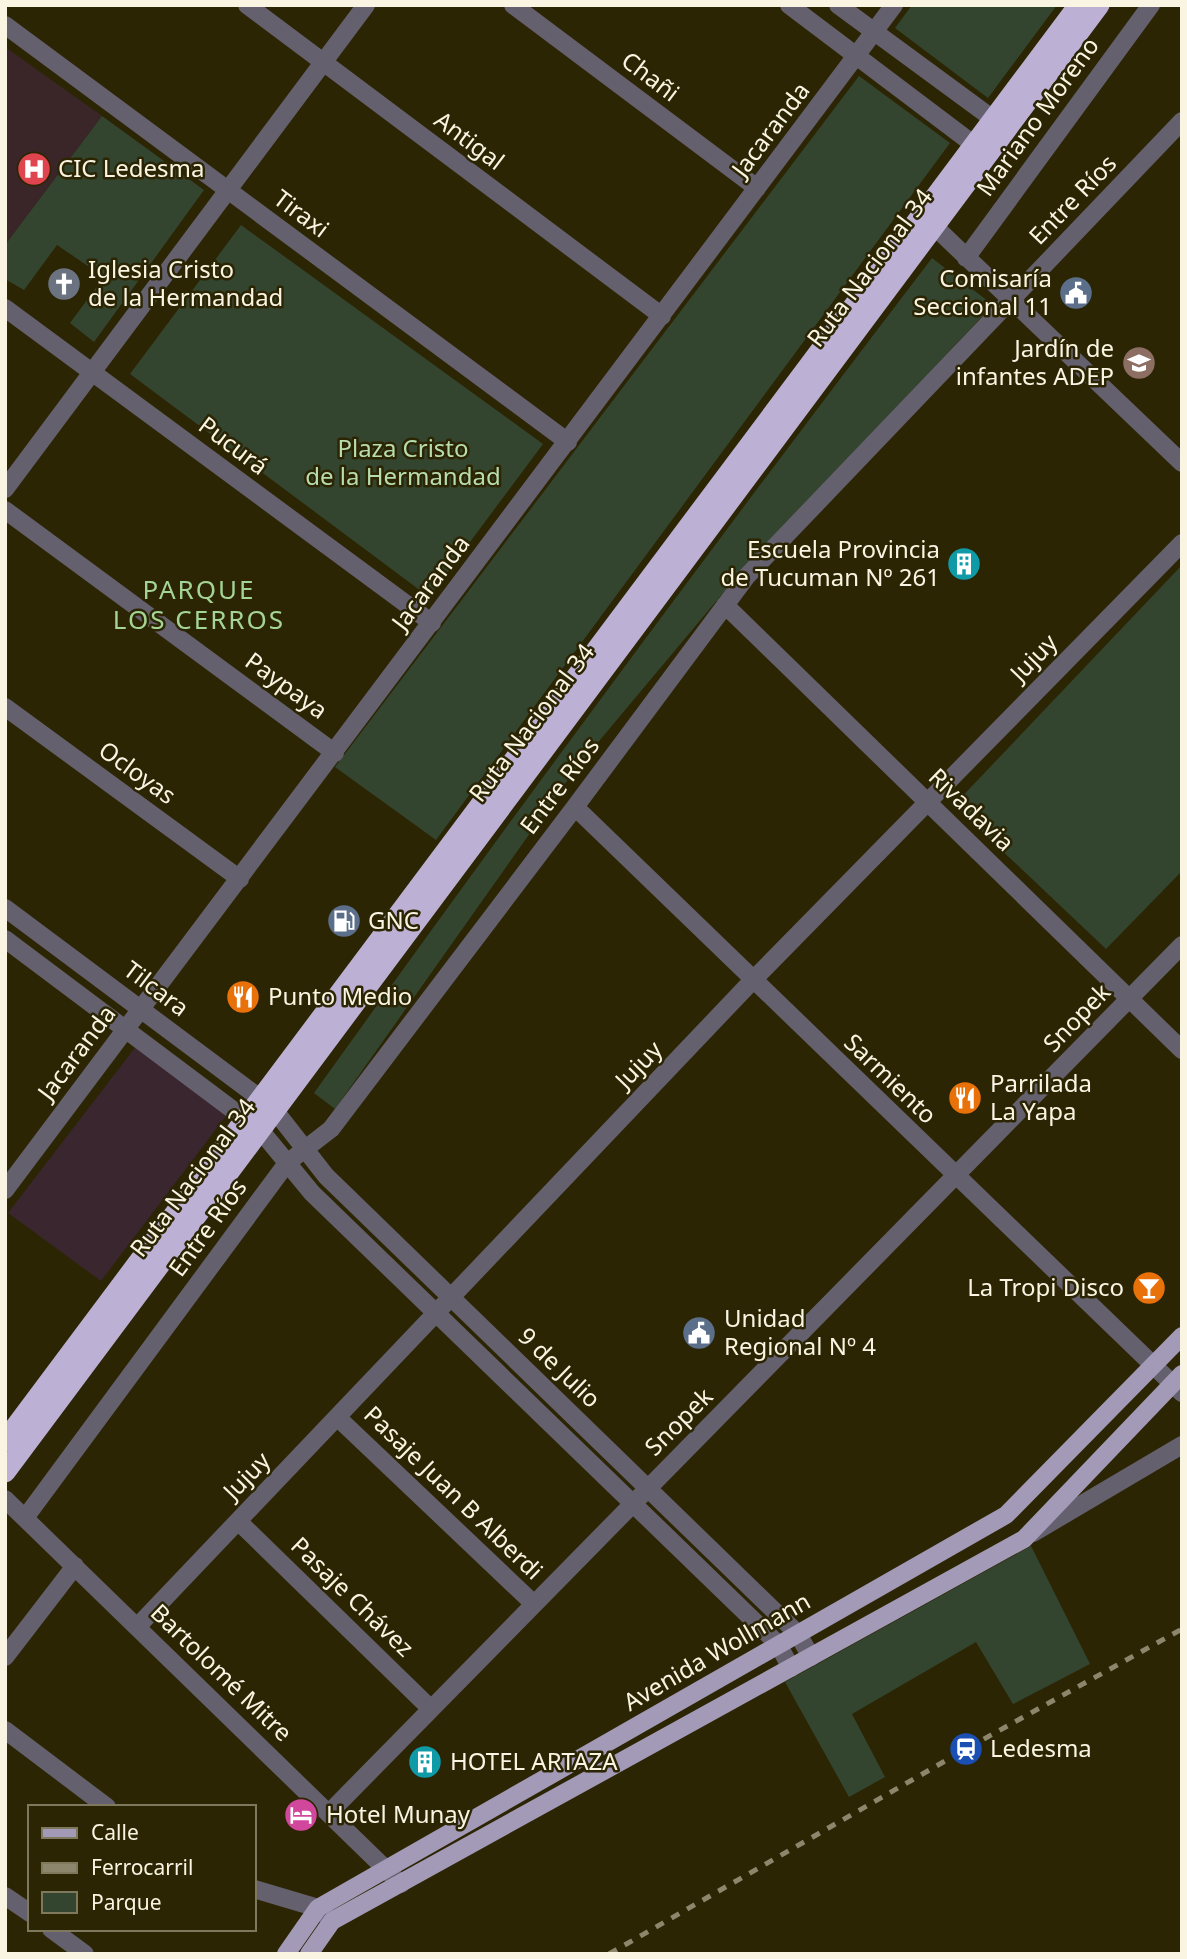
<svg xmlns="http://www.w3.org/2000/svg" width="1187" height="1959" font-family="'Noto Sans',sans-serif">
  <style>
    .industrial { fill: #39262e }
    .medical { fill: #3a2629 }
    .green { fill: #33452f }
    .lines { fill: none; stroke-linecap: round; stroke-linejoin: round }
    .minor { stroke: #64606e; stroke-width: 18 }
    .major { stroke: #a39ab7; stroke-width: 18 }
    .highway { stroke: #bcb1d4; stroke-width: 21 }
    .rail { stroke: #8c866c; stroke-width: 5; stroke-dasharray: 9 9; stroke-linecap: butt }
    .labels { text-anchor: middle; stroke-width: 5; stroke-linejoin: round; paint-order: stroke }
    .street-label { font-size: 24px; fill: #f9f5e2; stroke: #2c2504 }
    .poi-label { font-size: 24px; fill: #f9f5e2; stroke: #2c2504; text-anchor: start }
    .park-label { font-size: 24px; fill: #b7ddaf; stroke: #2c2504 }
    .neighbourhood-label { font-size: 26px; letter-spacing: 2px; fill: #a4d596; stroke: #2c2504 }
  </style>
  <rect width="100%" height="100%" fill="#2c2504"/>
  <!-- industrial -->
  <path class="industrial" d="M137,1045L226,1116L101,1281L8,1213Z"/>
  <!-- medical -->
  <path class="medical" d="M5,47L102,116L5,245Z"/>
  <!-- green -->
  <path class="green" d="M912,5H1057L988,98L895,28Z
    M859,76L950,143L436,840L335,767Z
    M102,116L204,190L94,342L70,323L104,277L57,245L24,290L5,279V245Z
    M241,225L543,444L429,597L130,374Z
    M932,258L993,305L744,568L574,771L335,1109L314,1093C516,811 722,533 932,258Z
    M1182,565V871L1106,949L954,805Z
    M1031,1546L1090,1664L1013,1704L976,1642L852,1714L885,1777L849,1797L785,1682Z"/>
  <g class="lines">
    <!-- minor -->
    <path class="minor" d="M247,5L662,316
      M513,5L757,188
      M789,5L985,153
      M838,5L1004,127
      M5,25L568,442
      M934,226L1182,463
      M966,258L1151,5
      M5,308L432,623
      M5,489L366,5
      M5,510L335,753
      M725,605L1182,1050
      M5,707L240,879
      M575,807L1182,1393
      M5,908L261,1099L276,1112L326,1176L798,1634L811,1657
      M5,939L261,1131L312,1193L778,1644L791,1668
      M5,1190L894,5
      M337,1417L534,1604
      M5,1499L401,1884
      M25,1518L287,1163L331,1129L575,807L747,576L1182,121
      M238,1521L431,1709
      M1033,1533L1182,1445
      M137,1627L753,980L1182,543
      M5,1657L75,1566
      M5,1730L107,1807
      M329,1813L1182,945
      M254,1889L318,1908L327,1916
      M5,1896L30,1913
      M51,1929L85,1954"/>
    <!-- major -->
    <path class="major" d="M286,1954L318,1908L1006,1515L1182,1336
      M309,1954L332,1921L1024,1539L1182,1374"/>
    <!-- highway -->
    <path class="highway" d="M5,1441L1079,5
      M5,1472L1099,5"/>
    <!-- rail -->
    <path class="rail" d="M609,1954L966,1749L1182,1629"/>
  </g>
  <!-- icons -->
  <defs>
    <g id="hospital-disc" transform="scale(1.75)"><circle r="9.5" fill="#e0444e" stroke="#2c2504"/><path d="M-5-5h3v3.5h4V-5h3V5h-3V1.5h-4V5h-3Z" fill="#fff"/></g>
    <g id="church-disc" transform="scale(1.75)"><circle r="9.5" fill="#6b7280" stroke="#2c2504"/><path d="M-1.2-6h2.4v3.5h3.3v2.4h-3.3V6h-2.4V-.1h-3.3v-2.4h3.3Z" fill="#fff"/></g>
    <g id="civic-disc" transform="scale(1.75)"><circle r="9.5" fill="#5c6f8a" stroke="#2c2504"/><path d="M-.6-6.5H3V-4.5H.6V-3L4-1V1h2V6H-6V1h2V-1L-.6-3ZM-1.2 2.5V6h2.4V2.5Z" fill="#fff"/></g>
    <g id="school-disc" transform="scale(1.75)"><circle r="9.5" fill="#8d6e63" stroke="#2c2504"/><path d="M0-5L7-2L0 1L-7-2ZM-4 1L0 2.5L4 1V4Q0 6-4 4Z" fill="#fff"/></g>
    <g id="building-disc" transform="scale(1.75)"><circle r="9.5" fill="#0f9aa8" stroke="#2c2504"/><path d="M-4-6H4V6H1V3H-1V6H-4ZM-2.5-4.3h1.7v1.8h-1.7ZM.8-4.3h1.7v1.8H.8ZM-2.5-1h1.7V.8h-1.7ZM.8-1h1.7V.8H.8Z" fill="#fff"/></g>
    <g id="fuel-disc" transform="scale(1.75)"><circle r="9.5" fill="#5c6f8a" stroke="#2c2504"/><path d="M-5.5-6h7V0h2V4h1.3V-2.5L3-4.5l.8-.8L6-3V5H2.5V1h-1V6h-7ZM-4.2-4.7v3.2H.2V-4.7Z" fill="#fff"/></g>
    <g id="restaurant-disc" transform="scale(1.75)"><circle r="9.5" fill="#e8710a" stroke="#2c2504"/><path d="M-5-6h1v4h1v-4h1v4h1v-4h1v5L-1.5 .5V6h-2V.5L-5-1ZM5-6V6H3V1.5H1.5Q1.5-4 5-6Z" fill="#fff"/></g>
    <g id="bar-disc" transform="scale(1.75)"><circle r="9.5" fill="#e8710a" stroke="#2c2504"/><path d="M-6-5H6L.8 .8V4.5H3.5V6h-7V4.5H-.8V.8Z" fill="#fff"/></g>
    <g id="station-disc" transform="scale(1.75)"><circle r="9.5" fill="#1a4fb4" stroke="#2c2504"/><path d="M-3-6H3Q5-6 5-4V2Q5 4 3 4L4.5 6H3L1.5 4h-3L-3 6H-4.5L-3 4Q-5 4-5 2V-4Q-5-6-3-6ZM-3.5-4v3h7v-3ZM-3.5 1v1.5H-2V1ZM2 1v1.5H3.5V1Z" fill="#fff"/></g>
    <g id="hotel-disc" transform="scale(1.75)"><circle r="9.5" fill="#d1479c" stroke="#2c2504"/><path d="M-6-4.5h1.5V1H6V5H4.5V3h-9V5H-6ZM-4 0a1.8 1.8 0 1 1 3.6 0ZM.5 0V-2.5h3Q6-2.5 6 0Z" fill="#fff"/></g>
  </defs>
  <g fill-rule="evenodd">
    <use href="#hospital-disc" x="34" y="169"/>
    <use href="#church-disc" x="64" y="284"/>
    <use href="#civic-disc" x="1076" y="293"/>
    <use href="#school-disc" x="1139" y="363"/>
    <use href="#building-disc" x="964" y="564"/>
    <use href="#fuel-disc" x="344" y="921"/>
    <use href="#restaurant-disc" x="243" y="997"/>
    <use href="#restaurant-disc" x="965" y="1098"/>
    <use href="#bar-disc" x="1149" y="1288"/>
    <use href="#civic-disc" x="699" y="1333"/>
    <use href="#station-disc" x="966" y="1749"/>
    <use href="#building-disc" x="425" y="1762"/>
    <use href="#hotel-disc" x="301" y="1815"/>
  </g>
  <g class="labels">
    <!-- street labels -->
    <g class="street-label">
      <text transform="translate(650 77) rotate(37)" y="8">Chañi</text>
      <text transform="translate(1038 117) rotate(-54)" y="8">Mariano Moreno</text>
      <text transform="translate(771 130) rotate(-53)" y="8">Jacaranda</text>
      <text transform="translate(469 141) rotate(37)" y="8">Antigal</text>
      <text transform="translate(1073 200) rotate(-46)" y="8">Entre Ríos</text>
      <text transform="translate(301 214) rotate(37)" y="8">Tiraxi</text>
      <text transform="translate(870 268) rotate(-53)" y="8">Ruta Nacional 34</text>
      <text transform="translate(233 446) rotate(37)" y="8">Pucurá</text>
      <text transform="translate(431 583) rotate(-53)" y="8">Jacaranda</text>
      <text transform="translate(1034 658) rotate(-46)" y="8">Jujuy</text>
      <text transform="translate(286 686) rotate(36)" y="8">Paypaya</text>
      <text transform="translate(532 723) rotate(-53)" y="8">Ruta Nacional 34</text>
      <text transform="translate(137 773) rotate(36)" y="8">Ocloyas</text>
      <text transform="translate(560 786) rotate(-53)" y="8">Entre Ríos</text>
      <text transform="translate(971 810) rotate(44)" y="8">Rivadavia</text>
      <text transform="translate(156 989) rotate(37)" y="8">Tilcara</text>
      <text transform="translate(1077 1018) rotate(-46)" y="8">Snopek</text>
      <text transform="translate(77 1053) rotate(-53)" y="8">Jacaranda</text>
      <text transform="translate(639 1065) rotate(-46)" y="8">Jujuy</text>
      <text transform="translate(890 1079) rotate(44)" y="8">Sarmiento</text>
      <text transform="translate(193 1178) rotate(-53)" y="8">Ruta Nacional 34</text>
      <text transform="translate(208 1228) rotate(-54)" y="8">Entre Ríos</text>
      <text transform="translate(559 1368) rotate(44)" y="8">9 de Julio</text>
      <text transform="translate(679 1422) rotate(-45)" y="8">Snopek</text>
      <text transform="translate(247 1476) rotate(-46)" y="8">Jujuy</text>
      <text transform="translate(453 1493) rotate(44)" y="8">Pasaje Juan B Alberdi</text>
      <text transform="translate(352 1597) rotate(44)" y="8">Pasaje Chávez</text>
      <text transform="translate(717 1652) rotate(-30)" y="8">Avenida Wollmann</text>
      <text transform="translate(221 1673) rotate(44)" y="8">Bartolomé Mitre</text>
    </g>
    <!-- poi labels -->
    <g class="poi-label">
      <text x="58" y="177">CIC Ledesma</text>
      <text x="88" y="278">Iglesia Cristo<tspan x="88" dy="28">de la Hermandad</tspan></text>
      <text x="1052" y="287" text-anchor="end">Comisaría<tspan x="1052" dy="28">Seccional 11</tspan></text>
      <text x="1114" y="357" text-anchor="end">Jardín de<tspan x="1114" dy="28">infantes ADEP</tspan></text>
      <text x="940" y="558" text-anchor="end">Escuela Provincia<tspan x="940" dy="28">de Tucuman Nº 261</tspan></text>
      <text x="368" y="929">GNC</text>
      <text x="268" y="1005">Punto Medio</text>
      <text x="990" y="1092">Parrilada<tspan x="990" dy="28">La Yapa</tspan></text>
      <text x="1124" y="1296" text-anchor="end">La Tropi Disco</text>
      <text x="724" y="1327">Unidad<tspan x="724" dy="28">Regional Nº 4</tspan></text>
      <text x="990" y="1757">Ledesma</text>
      <text x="450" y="1770">HOTEL ARTAZA</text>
      <text x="326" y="1823">Hotel Munay</text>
    </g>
    <!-- park labels -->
    <g class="park-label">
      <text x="403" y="457">Plaza Cristo<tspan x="403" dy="28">de la Hermandad</tspan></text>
    </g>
    <!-- neighbourhood labels -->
    <g class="neighbourhood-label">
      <text x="199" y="599">PARQUE<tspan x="199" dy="30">LOS CERROS</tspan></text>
    </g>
  </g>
  <!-- border -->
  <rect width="1187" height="1959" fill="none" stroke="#f9f5e2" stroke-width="14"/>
  <!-- legend -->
  <rect x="28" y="1805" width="228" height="126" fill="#2c2504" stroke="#7e785d" stroke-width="2"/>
  <rect x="42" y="1828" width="35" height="10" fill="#a39ab7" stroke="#7e785d" stroke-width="2"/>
  <text x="91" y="1840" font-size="21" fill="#f9f5e2">Calle</text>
  <rect x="42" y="1863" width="35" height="10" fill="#8c866c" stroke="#7e785d" stroke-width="2"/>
  <text x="91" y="1875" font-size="21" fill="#f9f5e2">Ferrocarril</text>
  <rect x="42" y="1892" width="35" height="21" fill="#33452f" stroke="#7e785d" stroke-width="2"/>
  <text x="91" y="1910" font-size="21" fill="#f9f5e2">Parque</text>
</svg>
